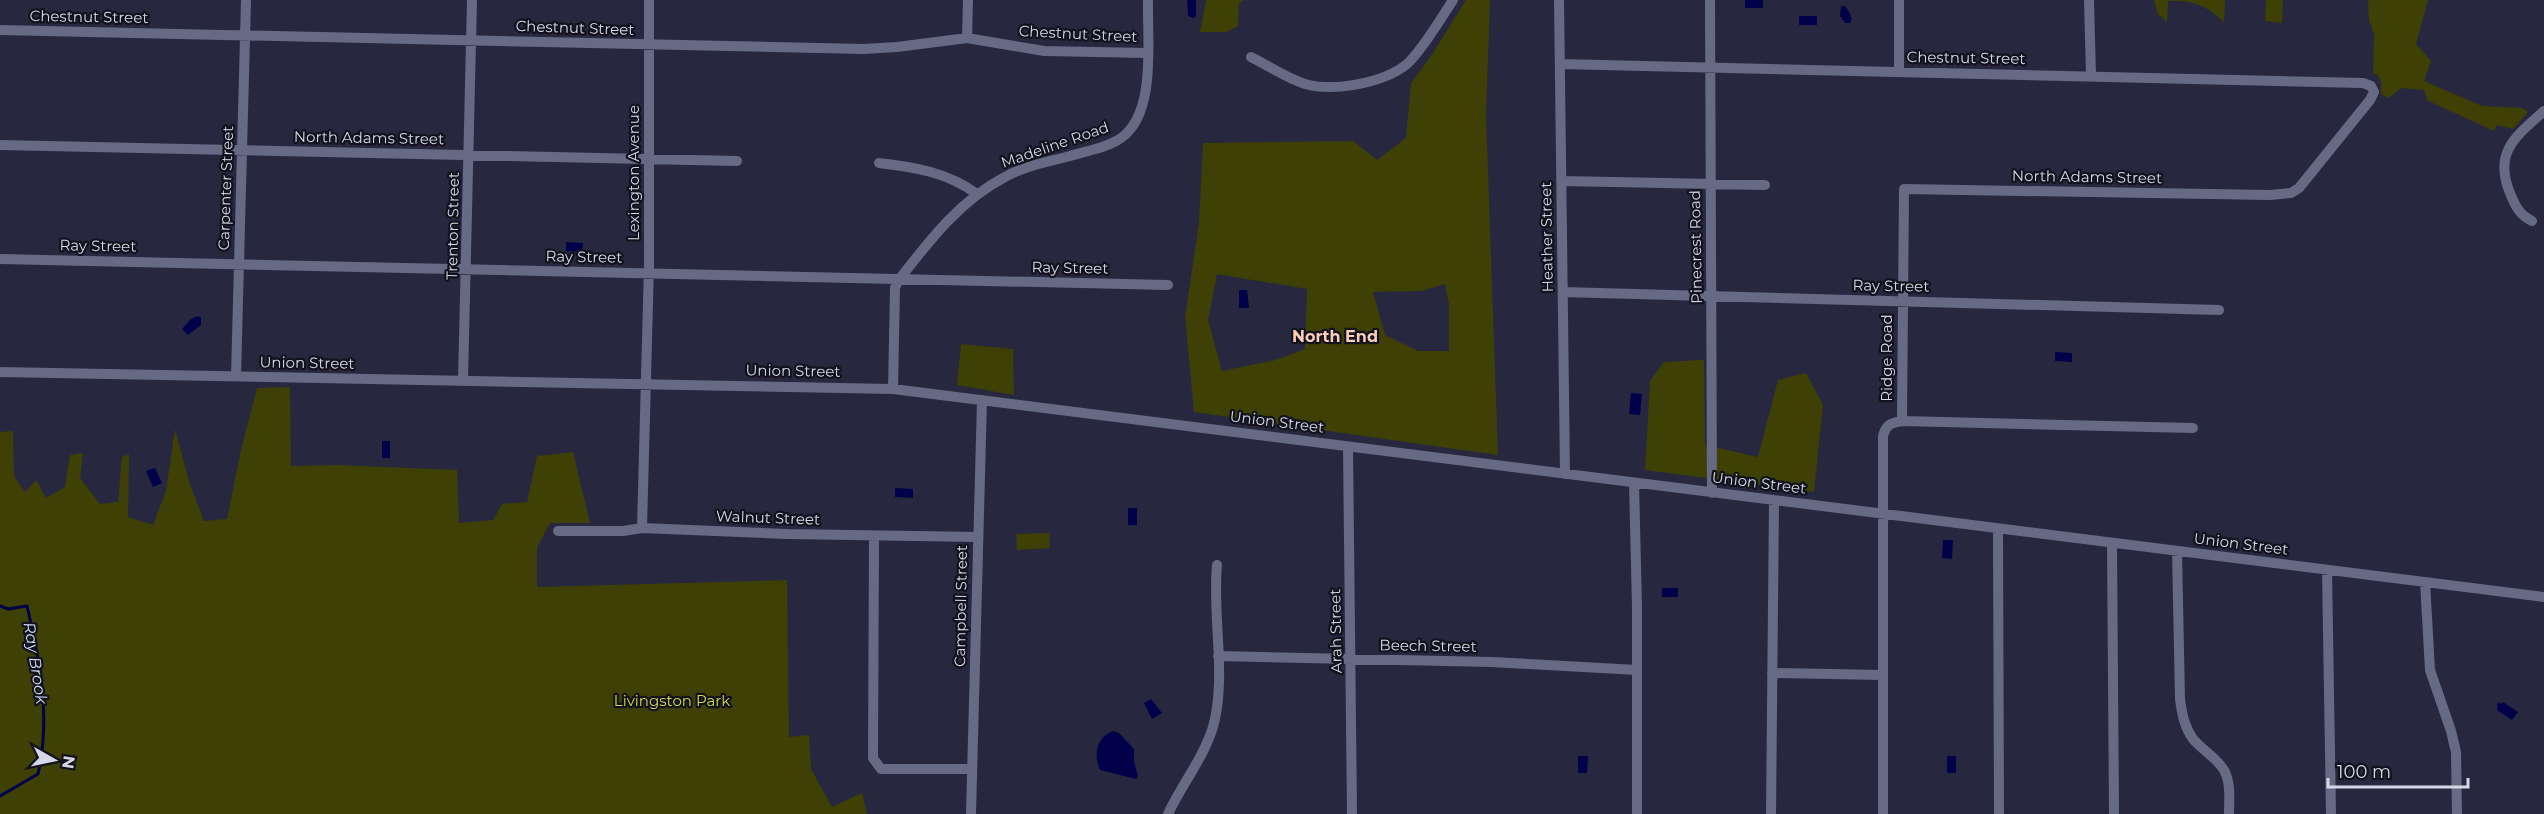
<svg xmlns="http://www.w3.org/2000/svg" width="2544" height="814" font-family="Montserrat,sans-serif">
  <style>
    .green { fill: #3f4005; fill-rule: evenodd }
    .water { fill: #000148 }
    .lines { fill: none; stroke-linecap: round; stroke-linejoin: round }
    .stream { stroke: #000148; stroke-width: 3 }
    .minor { stroke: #676a84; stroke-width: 10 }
    .labels { text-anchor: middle; stroke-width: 4.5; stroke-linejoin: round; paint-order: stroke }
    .street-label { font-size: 15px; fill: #d6d8e7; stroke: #11121d }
    .park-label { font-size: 15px; fill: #d6d84e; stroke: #11121d }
    .neighbourhood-label { font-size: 16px; font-weight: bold; fill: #fccdb9; stroke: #11121d }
    .water-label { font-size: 16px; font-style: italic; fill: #d2def3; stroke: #11121d }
  </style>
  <rect width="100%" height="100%" fill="#27283f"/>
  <!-- green -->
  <path class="green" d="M1206,0H1244L1239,3L1238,26L1226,32H1200Z
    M1466,0H1490L1486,116L1498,455L1194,412L1185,317L1199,223L1203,143L1353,141L1377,160L1406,138L1411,83L1431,56ZM1217,274L1307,289L1305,349L1276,360L1222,371L1208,320ZM1445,284L1449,304V351H1418L1385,335L1373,292L1421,291Z
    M2154,0H2225L2224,22C2206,5 2193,0 2168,1L2167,22L2158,14Z
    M2266,0H2283L2282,23L2265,21Z
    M2368,0H2428L2416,44L2431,61L2424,81L2482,106L2522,108L2528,112L2513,129L2497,125L2494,131L2435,104L2427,100L2424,90L2401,88L2389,98L2381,94V81L2378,75L2373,74L2374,33L2369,21Z
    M961,344L1013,349L1014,395L957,385Z
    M1704,360L1705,445L1758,457L1778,380L1806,373L1823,405L1814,492L1645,470L1650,381L1664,362Z
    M290,387L291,466L336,465L457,470L459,523L493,520L502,504L527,502L537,456L573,452L590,523H550L537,547V587L787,580L789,737L809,735L811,769L832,807L862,793L867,814H0V432L13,431L14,476L25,492L36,480L46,498L65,487L70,455L83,453L80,478L100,504L118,502L122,457L129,454L128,517L153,525L166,491L175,429L189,482L204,521L227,519L240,454L257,388Z
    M1049,533L1050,548L1017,550L1016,534Z"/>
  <!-- water -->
  <path class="water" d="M1187,0H1196V16L1194,18L1188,16Z
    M1745,0H1763V8H1745Z
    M1841,6H1845C1848,11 1854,17 1850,23H1845L1840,16Z
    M1799,16H1817V25H1799Z
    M566,242L583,243L582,252L566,251Z
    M1239,290H1247L1249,308H1239Z
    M198,316L201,318V325L188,335L182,329L191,319Z
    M2055,352L2072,353V362L2055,361Z
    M1631,393L1642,394L1640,415L1629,414Z
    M382,441H390V458H382Z
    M155,468L162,483L153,487L146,471Z
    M895,488L913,489V498L895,497Z
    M1128,508H1137V525H1128Z
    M1943,540H1953L1952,559L1942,558Z
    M1662,588H1678V597H1662Z
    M1151,699L1162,713L1152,719L1144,703Z
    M2498,702L2501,704L2503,702L2518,712L2512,720L2497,710Z
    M1113,731L1119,733L1134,749V761L1138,776L1136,779L1100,770C1093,754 1097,737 1113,731Z
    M1578,756H1588L1587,773H1578Z
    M1947,756H1956V773H1947Z"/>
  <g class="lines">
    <!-- stream -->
    <path class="stream" d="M0,606L8,609L27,606C40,662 51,717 38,774L0,796"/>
    <!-- minor -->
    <path class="minor" d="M1559,0L1565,474
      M1710,0L1712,493
      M1899,0V71
      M2089,0L2091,75
      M0,30L864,49L897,47L967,38L1044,51L1147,53
      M967,38L968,0
      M1251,57C1269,66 1286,78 1305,84C1334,92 1384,83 1407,64C1421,52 1442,17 1453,0
      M1560,64L2363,83L2371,86L2374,92L2370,100L2299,188L2291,193L2270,195L1904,189L1902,421C1890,423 1886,425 1883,436V814
      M0,145L737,161
      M879,163C914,167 947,172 977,194
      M1562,181L1765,185
      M2532,221C2519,215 2515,205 2510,193C2493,152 2516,136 2544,111
      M0,259L1168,285
      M1563,292L2219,310
      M0,372L893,389L2544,597
      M236,376L246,0
      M463,380L472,0
      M893,389L895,288L898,281C929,241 959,201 1005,177C1024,166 1048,162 1070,156C1086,151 1107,148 1121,138C1157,113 1147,39 1148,0
      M1902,421L2193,428
      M1348,447L1352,814
      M1634,483L1637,607V814
      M642,528L649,265V0
      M1998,529L1999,814
      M558,531H623L642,528L787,534L978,537
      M874,536L873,758L881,769H972
      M2112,544L2114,814
      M2177,552L2180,699C2182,714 2184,726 2193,739C2203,751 2218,758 2225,772C2231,785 2229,801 2229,814
      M2327,570L2331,814
      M2425,582L2430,670L2451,731L2456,752L2457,814
      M1218,656L1492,662L1637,670
      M1772,673L1883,675
      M971,814L982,400
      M1168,814C1182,784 1203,759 1213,727C1227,677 1212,617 1217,565
      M1771,814L1774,500"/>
  </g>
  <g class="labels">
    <!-- street labels -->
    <g class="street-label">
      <text transform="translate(89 17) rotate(1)" y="5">Chestnut Street</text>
      <text transform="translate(575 28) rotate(2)" y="5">Chestnut Street</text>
      <text transform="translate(1078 34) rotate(3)" y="5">Chestnut Street</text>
      <text transform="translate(1966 58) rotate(1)" y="5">Chestnut Street</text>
      <text transform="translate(369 138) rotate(1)" y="5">North Adams Street</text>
      <text transform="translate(1055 145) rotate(-19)" y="5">Madeline Road</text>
      <text transform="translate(634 173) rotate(-90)" y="5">Lexington Avenue</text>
      <text transform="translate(2087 177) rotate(1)" y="5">North Adams Street</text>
      <text transform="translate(226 188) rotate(-88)" y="5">Carpenter Street</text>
      <text transform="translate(453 226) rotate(-89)" y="5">Trenton Street</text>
      <text transform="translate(1547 237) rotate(-91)" y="5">Heather Street</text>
      <text transform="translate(98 246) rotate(1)" y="5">Ray Street</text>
      <text transform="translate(1696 247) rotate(-91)" y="5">Pinecrest Road</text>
      <text transform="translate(584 257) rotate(1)" y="5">Ray Street</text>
      <text transform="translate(1070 268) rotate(1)" y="5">Ray Street</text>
      <text transform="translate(1891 286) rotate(1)" y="5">Ray Street</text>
      <text transform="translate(1887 358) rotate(-90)" y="5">Ridge Road</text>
      <text transform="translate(307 363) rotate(1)" y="5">Union Street</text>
      <text transform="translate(793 371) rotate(1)" y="5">Union Street</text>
      <text transform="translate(1277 422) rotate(7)" y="5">Union Street</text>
      <text transform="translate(1759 483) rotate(7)" y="5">Union Street</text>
      <text transform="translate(768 518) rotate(2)" y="5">Walnut Street</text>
      <text transform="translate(2241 544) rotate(7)" y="5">Union Street</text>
      <text transform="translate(961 606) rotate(-89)" y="5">Campbell Street</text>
      <text transform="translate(1336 631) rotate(-91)" y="5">Arah Street</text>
      <text transform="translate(1428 646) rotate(1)" y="5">Beech Street</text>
    </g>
    <!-- park labels -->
    <g class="park-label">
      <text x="672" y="706">Livingston Park</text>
    </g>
    <!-- neighbourhood labels -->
    <g class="neighbourhood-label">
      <text x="1335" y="342">North End</text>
    </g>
    <!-- water labels -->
    <g class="water-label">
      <text transform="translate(36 663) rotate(81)" y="6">Ray Brook</text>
    </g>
  </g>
  <!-- north arrow -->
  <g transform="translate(54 760) rotate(99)" stroke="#11121d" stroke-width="4.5" paint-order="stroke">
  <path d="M0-4.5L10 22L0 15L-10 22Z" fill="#d6d8e7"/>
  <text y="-9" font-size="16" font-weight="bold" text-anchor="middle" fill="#d6d8e7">N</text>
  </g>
  <!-- scale -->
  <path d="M2328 778v9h140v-9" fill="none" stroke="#d6d8e7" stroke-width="3"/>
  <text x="2337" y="778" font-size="18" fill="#d6d8e7" stroke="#11121d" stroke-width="4.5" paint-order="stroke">100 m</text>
</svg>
